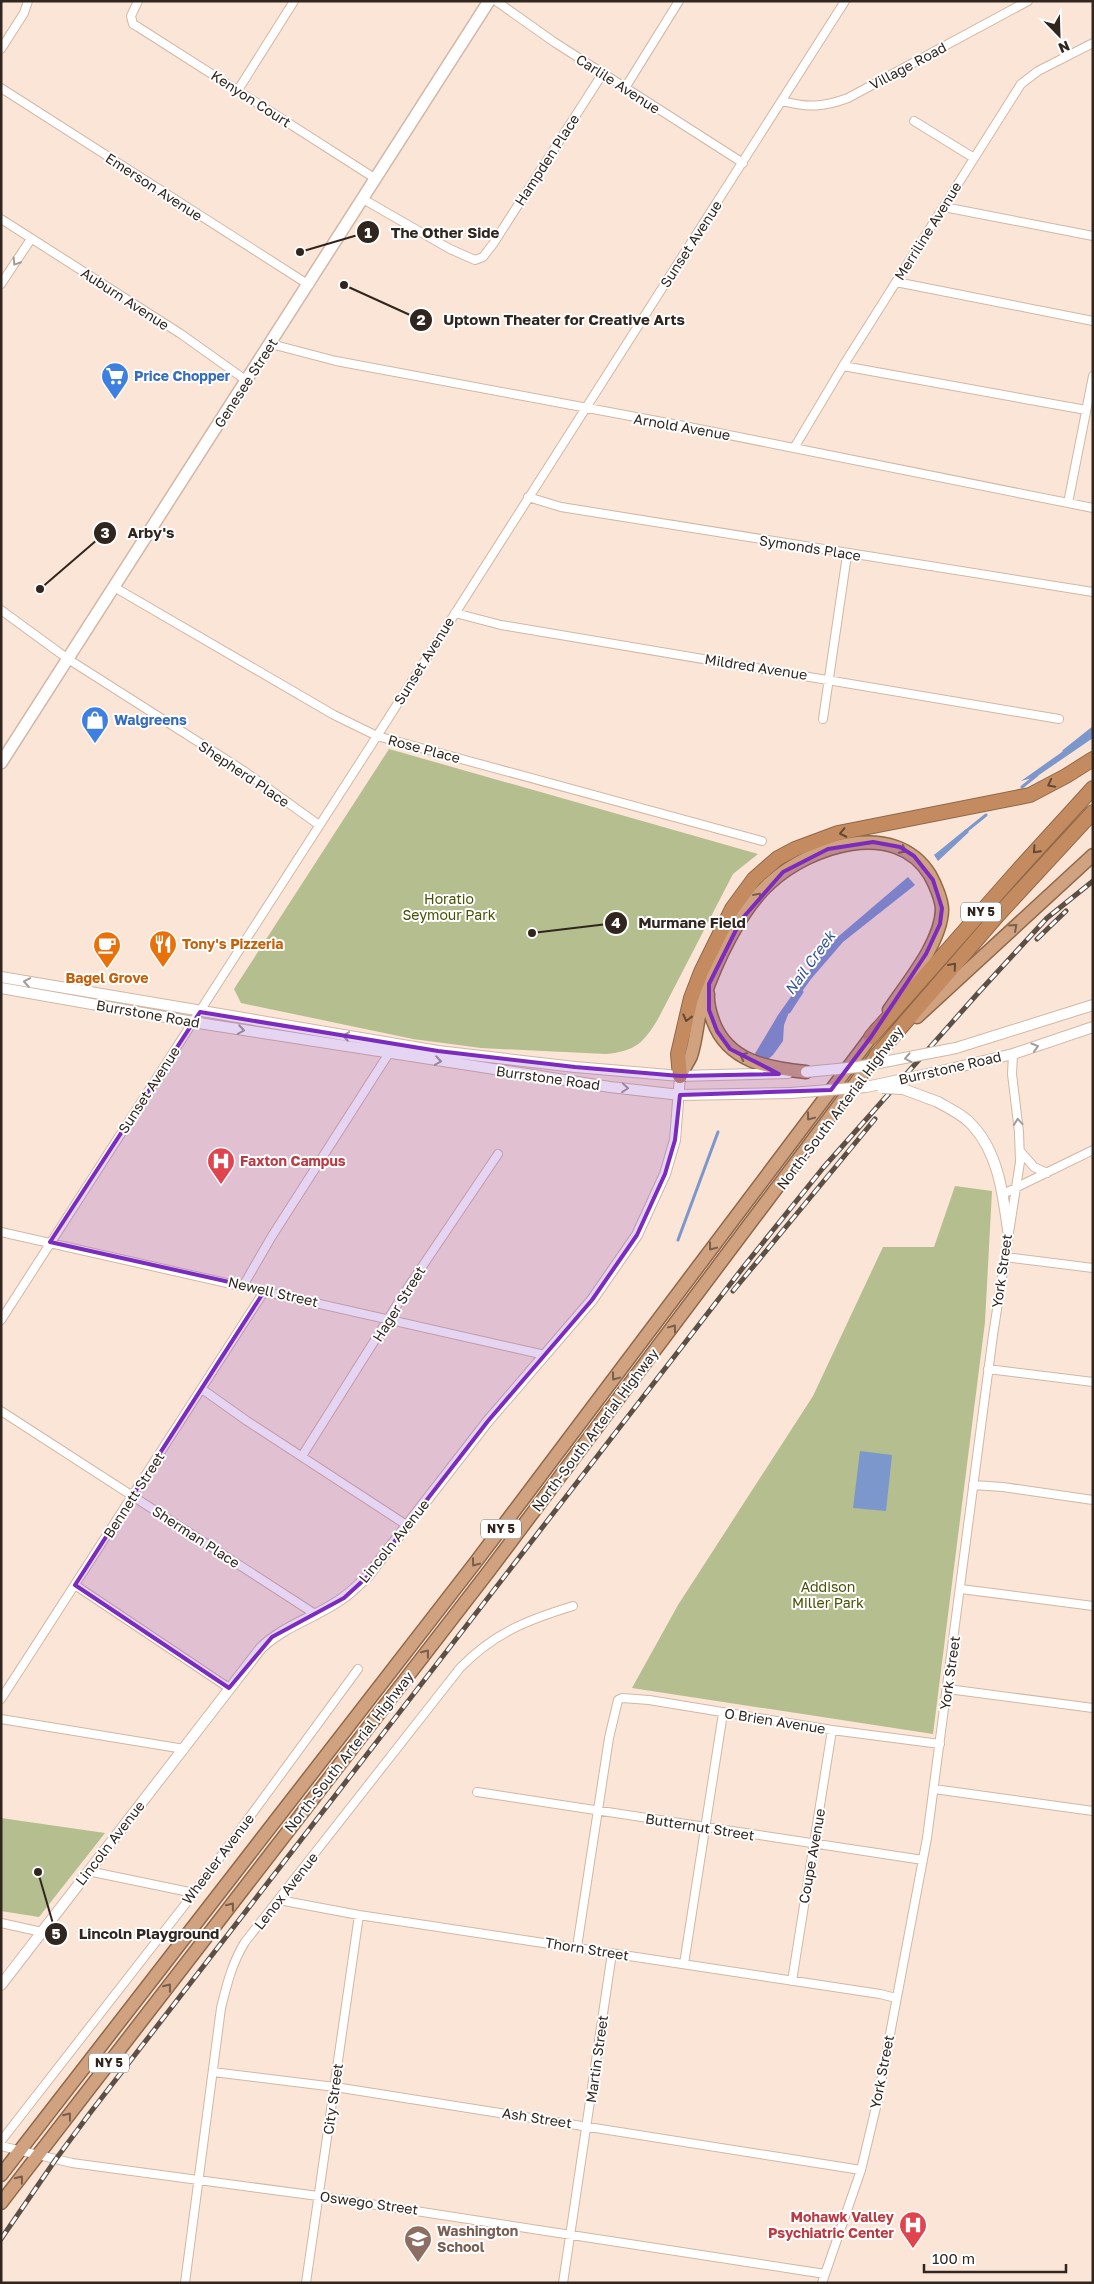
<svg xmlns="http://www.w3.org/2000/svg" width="1094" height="2284" font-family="'Golos Text',sans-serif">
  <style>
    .green { fill: #b4be8e }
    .water { fill: #7c97cc }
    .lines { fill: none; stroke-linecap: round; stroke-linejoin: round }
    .stream { stroke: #7c97cc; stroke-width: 3 }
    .minor-casing { stroke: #d2b7a5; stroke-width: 10 }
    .tertiary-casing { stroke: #d2b7a5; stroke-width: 12 }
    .secondary-casing { stroke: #d2b7a5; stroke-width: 14 }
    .trunk-casing { stroke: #906849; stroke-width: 15 }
    .motorway-casing { stroke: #906849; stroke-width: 16 }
    .minor { stroke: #fff; stroke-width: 8 }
    .tertiary { stroke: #fff; stroke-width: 10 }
    .secondary { stroke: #fff; stroke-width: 11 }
    .trunk { stroke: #d0a280; stroke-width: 12 }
    .motorway { stroke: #c48b60; stroke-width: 14 }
    .rail-casing { stroke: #5b4f46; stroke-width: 5 }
    .rail { stroke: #fff; stroke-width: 3; stroke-dasharray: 9; stroke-linecap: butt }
    .tertiary-bridge-casing { stroke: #d2b7a5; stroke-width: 12; stroke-linecap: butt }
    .tertiary-bridge { stroke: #fff; stroke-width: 10 }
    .oneway { stroke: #a29d9a }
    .oneway2 { stroke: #644936 }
    .oneway3 { stroke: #785e4b }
    .marked { fill: #7b2cbf; fill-opacity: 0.2; stroke: #7b2cbf; stroke-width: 4; stroke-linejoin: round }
    .labels { text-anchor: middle; stroke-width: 4; stroke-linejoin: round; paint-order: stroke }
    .shield { fill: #fff; stroke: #6e6762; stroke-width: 1 }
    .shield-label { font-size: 12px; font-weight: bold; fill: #30261f }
    .street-label { font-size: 14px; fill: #30261f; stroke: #fff }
    .shop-label { font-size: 14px; font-weight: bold; fill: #366cbe; stroke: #fff; text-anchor: start }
    .park-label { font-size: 14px; fill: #475003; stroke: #fff }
    .food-label { font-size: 14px; font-weight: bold; fill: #c56008; stroke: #fff; text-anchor: start }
    .health-label { font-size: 14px; font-weight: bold; fill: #be3a42; stroke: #fff; text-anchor: start }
    .education-label { font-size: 14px; font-weight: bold; fill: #785e54; stroke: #fff; text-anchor: start }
    .water-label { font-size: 15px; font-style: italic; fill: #365497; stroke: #fff }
    .leader { fill: none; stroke: #30261f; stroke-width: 2 }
    .callout-dot { fill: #30261f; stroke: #fff; stroke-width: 2 }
    .mark-label { font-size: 15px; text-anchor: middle; font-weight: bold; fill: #fff }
    .callout-label { font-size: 15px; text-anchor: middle; font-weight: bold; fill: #30261f; stroke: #fff; stroke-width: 4; stroke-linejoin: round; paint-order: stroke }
  </style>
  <rect width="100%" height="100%" fill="#fbe5d6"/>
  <!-- green -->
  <path class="green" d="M389,749L758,854L733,874L658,1019C643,1044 635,1051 606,1054L481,1048L413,1039L241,1003L234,989Z
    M955,1186L992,1191L985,1322L933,1734L632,1688L678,1605L813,1396L883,1247H934Z
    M1,1818L105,1833L39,1917L1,1911Z"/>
  <!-- water -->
  <path class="water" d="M1093,730V738L1036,777L1021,781Z
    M966,829L969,832L938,861L934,855Z
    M908,877L915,885L843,942L811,979L791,1007L784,1025L783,1041L773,1055L766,1061L753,1057L778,1015L826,947Z
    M860,1451L892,1455L886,1511L853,1508Z"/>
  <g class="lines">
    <!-- stream -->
    <path class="stream" d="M1064,751L1093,728
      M1022,787L1037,775
      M965,832L986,815
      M789,1012L802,992
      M678,1240L718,1132"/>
    <!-- minor casing -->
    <g class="minor-casing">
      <path id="minor" d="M138,1L131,16L133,24L138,27L376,179
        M496,1L554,42L743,163
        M1,49L24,13L28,1
        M1,88L309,285
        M625,88L679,1
        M238,90L294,1
        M783,101C807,108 824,107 848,98L1028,1
        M914,121L974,158
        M363,199L450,249L475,260L483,257L493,244L603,73
        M944,207L1093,236
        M1,219L181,334L247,381
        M896,282L1093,321
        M1,284L31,239
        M271,344L336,361L684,426L1093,508
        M843,366L1086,410
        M794,448L843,366L1021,84L1038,71L1093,43
        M528,497L561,507L1093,592
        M1068,503L1093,376
        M114,587L334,715L377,736L762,841
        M1,610L68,659L244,771L319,825
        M455,613L501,625L1059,719
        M823,719L847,555
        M1020,1151L1034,1167L1047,1173
        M1003,1194L1093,1150
        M1,1232L545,1355
        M1005,1257L1093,1268
        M243,1286L272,1236L391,1050
        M1,1320L377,736L845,1
        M988,1369L1093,1382
        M202,1389L247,1421L408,1526
        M1,1411L315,1614
        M302,1456L407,1289L498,1154
        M973,1485L1003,1487L1093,1500
        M75,1585L229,1688
        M961,1589L1093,1606
        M948,1689L1093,1708
        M1,1699L265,1290
        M1,1719L184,1749
        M934,1789L1093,1811
        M477,1792L923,1860
        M88,1871L194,1893
        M279,1900L359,1915L880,1994L896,1998
        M1,1923L42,1932
        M577,1947L609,1738L618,1700L622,1698L649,1700L832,1730L940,1744
        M684,1964L723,1713
        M792,1981L832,1730
        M213,2072L335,2087L861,2170
        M1,2141L194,1893L358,1669
        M1,2146L72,2163L318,2196L825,2274
        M185,2283L221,2008C227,1984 232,1963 245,1942L460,1668C494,1633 527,1620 573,1606
        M306,2283L359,1915
        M563,2283L612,1953
        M822,2283L861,2170L877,2103L927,1838L993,1335L1020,1162L1019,1132L1012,1074L1013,1054"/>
    </g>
    <!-- tertiary casing -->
    <g class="tertiary-casing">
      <path id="tertiary" d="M1,977L438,1051L575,1067L680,1076L788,1073
        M1,988L205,1024L610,1087L680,1095L791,1093
        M956,1048L1093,1005
        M937,1072L1013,1054L1093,1027
        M938,1102C950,1109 964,1115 973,1126C998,1153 1003,1194 1008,1230
        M1,1985L261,1648C285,1625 317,1617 343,1598C352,1592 359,1584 367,1577L488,1421L592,1300L637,1235L665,1174L675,1140L680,1076"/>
    </g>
    <!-- secondary casing -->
    <g class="secondary-casing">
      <path id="secondary" d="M1,763L489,1"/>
    </g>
    <!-- trunk casing -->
    <g class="trunk-casing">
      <path id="trunk" d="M708,994C707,1004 710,1012 713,1021C728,1062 768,1068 806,1072
        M917,1017L1093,855
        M680,1076C683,1069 688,1063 691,1056C697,1038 697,1018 703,1000C716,962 740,910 770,883C810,846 895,818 930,875C935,884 942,900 942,910C941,943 907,983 889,1010
        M1,2175L475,1563L877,1029
        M1,2203L489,1571L875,1057"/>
    </g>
    <!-- motorway casing -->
    <g class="motorway-casing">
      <path id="motorway" d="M871,1037L1020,868L1093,788
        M876,1056L998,915L1093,812
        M680,1076L678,1054L691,998L701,972L732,909L754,879L778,858L795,849L838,833L1030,795L1066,776L1093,759"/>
    </g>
    <!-- minor -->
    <use href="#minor" class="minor"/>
    <!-- tertiary -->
    <use href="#tertiary" class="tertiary"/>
    <!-- secondary -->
    <use href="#secondary" class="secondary"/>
    <!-- trunk -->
    <use href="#trunk" class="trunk"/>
    <!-- motorway -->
    <use href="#motorway" class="motorway"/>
    <!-- rail casing -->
    <g class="rail-casing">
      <path id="rail" d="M1037,939L1066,911
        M733,1291L875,1119
        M1,2239L56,2159L90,2113L745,1265L823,1168L979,992L1047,918L1093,881"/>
    </g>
    <!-- rail -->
    <use href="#rail" class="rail"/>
    <!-- tertiary-bridge casing -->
    <g class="tertiary-bridge-casing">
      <path id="tertiary-bridge" d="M806,1072L858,1067L956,1048
        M882,1088L903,1089L938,1102
        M791,1093L866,1087L937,1072"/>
    </g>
    <!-- tertiary-bridge -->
    <use href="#tertiary-bridge" class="tertiary-bridge"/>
  </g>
  <!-- one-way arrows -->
  <defs><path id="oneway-chevron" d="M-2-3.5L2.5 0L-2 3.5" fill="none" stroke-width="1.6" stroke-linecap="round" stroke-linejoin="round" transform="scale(1.25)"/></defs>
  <g class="oneway">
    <use href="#oneway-chevron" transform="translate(16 262) rotate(123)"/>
    <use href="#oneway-chevron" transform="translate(27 982) rotate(-170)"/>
    <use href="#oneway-chevron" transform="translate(241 1030) rotate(9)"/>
    <use href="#oneway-chevron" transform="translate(346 1036) rotate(-171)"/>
    <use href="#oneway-chevron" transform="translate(1035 1047) rotate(-17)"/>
    <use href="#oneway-chevron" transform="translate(908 1058) rotate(169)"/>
    <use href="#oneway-chevron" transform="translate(438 1061) rotate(9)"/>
    <use href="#oneway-chevron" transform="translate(625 1088) rotate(5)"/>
    <use href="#oneway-chevron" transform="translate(1018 1122) rotate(-95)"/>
  </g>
  <g class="oneway2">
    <use href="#oneway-chevron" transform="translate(1051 784) rotate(153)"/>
    <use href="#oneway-chevron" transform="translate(843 833) rotate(168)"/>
    <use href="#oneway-chevron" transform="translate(1036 850) rotate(133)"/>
    <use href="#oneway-chevron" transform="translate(953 966) rotate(-49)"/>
    <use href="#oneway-chevron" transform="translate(687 1018) rotate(104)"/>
  </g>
  <g class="oneway3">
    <use href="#oneway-chevron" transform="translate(903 850) rotate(28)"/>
    <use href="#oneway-chevron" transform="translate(758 896) rotate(-49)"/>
    <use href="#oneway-chevron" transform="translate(1014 927) rotate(-42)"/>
    <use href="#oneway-chevron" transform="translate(743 1056) rotate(-153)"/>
    <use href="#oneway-chevron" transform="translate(810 1117) rotate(127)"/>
    <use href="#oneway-chevron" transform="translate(712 1247) rotate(127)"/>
    <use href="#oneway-chevron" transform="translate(673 1328) rotate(-53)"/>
    <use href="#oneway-chevron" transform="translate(615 1377) rotate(127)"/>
    <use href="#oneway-chevron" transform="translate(475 1563) rotate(127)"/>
    <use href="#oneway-chevron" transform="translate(426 1653) rotate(-52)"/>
    <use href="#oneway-chevron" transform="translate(231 1906) rotate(-52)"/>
    <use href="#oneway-chevron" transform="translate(168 1987) rotate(-52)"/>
    <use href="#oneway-chevron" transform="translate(68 2116) rotate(-52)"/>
    <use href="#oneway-chevron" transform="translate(20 2179) rotate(-52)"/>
  </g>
  <!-- marked area -->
  <path class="marked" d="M873,842L900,847L914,856L933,880L942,908L940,924L926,954L871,1037L831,1090L680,1095L675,1140L665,1174L637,1235L592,1300L488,1421L367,1577L344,1598L272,1637L229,1688L75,1585L265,1290L50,1242L200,1012L438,1051L575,1067L680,1076L779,1074L730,1049L717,1031L709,1010V984L741,920L783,872L828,849Z"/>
  <!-- icons -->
  <defs>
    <g id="supermarket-pin" transform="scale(1.4375)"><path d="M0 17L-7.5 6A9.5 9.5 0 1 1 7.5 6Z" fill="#3f7fe0" stroke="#fff"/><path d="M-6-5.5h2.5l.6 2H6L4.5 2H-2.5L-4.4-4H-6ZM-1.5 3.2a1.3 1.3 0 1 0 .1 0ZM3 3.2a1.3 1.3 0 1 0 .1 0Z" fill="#fff"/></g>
    <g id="shop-pin" transform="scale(1.4375)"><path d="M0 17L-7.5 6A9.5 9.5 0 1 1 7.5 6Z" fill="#3f7fe0" stroke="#fff"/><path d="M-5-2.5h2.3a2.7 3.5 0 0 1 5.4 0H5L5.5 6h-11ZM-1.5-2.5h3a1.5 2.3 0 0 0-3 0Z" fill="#fff"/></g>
    <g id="restaurant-pin" transform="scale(1.4375)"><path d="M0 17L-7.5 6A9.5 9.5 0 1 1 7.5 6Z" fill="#e8710a" stroke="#fff"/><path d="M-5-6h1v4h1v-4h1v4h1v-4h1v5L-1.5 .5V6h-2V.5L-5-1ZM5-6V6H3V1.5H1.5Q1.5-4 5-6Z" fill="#fff"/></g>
    <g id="cafe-pin" transform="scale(1.4375)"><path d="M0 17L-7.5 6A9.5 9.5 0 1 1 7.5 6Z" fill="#e8710a" stroke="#fff"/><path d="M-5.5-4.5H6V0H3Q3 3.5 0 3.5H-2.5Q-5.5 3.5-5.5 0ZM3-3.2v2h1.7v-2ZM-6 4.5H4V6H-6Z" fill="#fff"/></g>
    <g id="hospital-pin" transform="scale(1.4375)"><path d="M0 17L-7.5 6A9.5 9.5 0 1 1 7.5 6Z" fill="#e0444e" stroke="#fff"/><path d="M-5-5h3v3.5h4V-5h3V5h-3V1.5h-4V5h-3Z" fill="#fff"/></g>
    <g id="school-pin" transform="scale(1.4375)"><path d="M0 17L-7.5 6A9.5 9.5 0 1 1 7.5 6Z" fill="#8d6e63" stroke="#fff"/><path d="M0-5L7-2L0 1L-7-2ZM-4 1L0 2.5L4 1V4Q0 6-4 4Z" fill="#fff"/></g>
  </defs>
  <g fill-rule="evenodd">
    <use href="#supermarket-pin" x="115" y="376"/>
    <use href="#shop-pin" x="95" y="720"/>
    <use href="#restaurant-pin" x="163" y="944"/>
    <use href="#cafe-pin" x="107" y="945"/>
    <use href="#hospital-pin" x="221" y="1161"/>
    <use href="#hospital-pin" x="913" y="2225"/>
    <use href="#school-pin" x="418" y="2239"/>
  </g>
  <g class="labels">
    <!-- shield labels -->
    <g class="shield">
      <rect x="961" y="902.5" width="40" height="19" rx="4"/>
      <rect x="481" y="1519.5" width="40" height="19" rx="4"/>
      <rect x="89" y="2053.5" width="40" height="19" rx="4"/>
    </g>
    <g class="shield-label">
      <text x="981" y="916">NY 5</text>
      <text x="501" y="1533">NY 5</text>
      <text x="109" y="2067">NY 5</text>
    </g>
    <!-- street labels -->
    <g class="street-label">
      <text transform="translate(908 66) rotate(-28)" y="5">Village Road</text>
      <text transform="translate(618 84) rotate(33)" y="5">Carlile Avenue</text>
      <text transform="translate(251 99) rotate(33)" y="5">Kenyon Court</text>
      <text transform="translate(547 160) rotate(-57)" y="5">Hampden Place</text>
      <text transform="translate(154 187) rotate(33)" y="5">Emerson Avenue</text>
      <text transform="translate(928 231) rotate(-58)" y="5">Merriline Avenue</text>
      <text transform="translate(691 244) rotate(-57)" y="5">Sunset Avenue</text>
      <text transform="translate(125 299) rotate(33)" y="5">Auburn Avenue</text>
      <text transform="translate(246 383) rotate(-57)" y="5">Genesee Street</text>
      <text transform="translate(682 427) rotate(10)" y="5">Arnold Avenue</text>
      <text transform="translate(810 548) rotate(9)" y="5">Symonds Place</text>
      <text transform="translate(424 661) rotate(-58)" y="5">Sunset Avenue</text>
      <text transform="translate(756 667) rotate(9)" y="5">Mildred Avenue</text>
      <text transform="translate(424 749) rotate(15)" y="5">Rose Place</text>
      <text transform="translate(244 774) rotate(34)" y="5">Shepherd Place</text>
      <text transform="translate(148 1014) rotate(10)" y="5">Burrstone Road</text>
      <text transform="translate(950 1068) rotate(-13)" y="5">Burrstone Road</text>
      <text transform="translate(548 1078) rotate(8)" y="5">Burrstone Road</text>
      <text transform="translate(149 1090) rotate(-57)" y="5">Sunset Avenue</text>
      <text transform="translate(840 1108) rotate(-53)" y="5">North-South Arterial Highway</text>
      <text transform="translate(1002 1271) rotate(-82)" y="5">York Street</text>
      <text transform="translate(273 1292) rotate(13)" y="5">Newell Street</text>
      <text transform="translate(399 1304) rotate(-58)" y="5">Hager Street</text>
      <text transform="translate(595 1430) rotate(-53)" y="5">North-South Arterial Highway</text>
      <text transform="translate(134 1495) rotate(-57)" y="5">Bennett Street</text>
      <text transform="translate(196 1537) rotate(33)" y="5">Sherman Place</text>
      <text transform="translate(394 1541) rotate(-51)" y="5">Lincoln Avenue</text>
      <text transform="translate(950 1673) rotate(-82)" y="5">York Street</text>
      <text transform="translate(775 1721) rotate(9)" y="5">O Brien Avenue</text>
      <text transform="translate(349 1752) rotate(-52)" y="5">North-South Arterial Highway</text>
      <text transform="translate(700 1827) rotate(9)" y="5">Butternut Street</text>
      <text transform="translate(110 1843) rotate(-52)" y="5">Lincoln Avenue</text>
      <text transform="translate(812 1856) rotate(-80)" y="5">Coupe Avenue</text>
      <text transform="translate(218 1859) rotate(-53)" y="5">Wheeler Avenue</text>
      <text transform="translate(286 1891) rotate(-52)" y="5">Lenox Avenue</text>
      <text transform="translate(587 1949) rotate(9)" y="5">Thorn Street</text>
      <text transform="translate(597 2059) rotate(-82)" y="5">Martin Street</text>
      <text transform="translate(882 2072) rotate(-79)" y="5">York Street</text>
      <text transform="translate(333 2099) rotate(-82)" y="5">City Street</text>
      <text transform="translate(537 2118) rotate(9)" y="5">Ash Street</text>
      <text transform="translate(369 2203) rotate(8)" y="5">Oswego Street</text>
    </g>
    <!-- shop labels -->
    <g class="shop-label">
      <text x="134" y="381">Price Chopper</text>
      <text x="114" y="725">Walgreens</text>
    </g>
    <!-- park labels -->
    <g class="park-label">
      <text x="449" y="904">Horatio<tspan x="449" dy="16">Seymour Park</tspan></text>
      <text x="828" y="1592">Addison<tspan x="828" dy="16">Miller Park</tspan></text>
    </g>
    <!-- food labels -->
    <g class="food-label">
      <text x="182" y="949">Tony's Pizzeria</text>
      <text x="107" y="983" text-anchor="middle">Bagel Grove</text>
    </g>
    <!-- health labels -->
    <g class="health-label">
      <text x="240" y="1166">Faxton Campus</text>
      <text x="894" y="2222" text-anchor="end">Mohawk Valley<tspan x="894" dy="16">Psychiatric Center</tspan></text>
    </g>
    <!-- education labels -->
    <g class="education-label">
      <text x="437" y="2236">Washington<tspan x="437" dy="16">School</tspan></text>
    </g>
    <!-- water labels -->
    <g class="water-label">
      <text transform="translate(810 963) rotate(-54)" y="5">Nail Creek</text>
    </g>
  </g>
  <!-- callouts -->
  <path class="leader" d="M300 252L368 232M344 285L421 320M40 589L105 533M532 933L616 923M38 1872L56 1934"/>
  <g class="callout-dot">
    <circle cx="300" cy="252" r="5"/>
    <circle cx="344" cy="285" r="5"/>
    <circle cx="40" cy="589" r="5"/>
    <circle cx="532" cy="933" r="5"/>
    <circle cx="38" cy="1872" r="5"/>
    <circle cx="368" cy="232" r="12"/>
    <circle cx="421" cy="320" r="12"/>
    <circle cx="105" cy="533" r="12"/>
    <circle cx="616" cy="923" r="12"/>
    <circle cx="56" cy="1934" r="12"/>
  </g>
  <g class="mark-label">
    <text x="368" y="238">1</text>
    <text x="421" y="325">2</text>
    <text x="105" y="538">3</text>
    <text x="616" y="928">4</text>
    <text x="56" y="1939">5</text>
  </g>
  <g class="callout-label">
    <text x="445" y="238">The Other Side</text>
    <text x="564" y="325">Uptown Theater for Creative Arts</text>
    <text x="151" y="538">Arby's</text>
    <text x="692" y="928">Murmane Field</text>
    <text x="149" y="1939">Lincoln Playground</text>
  </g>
  <!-- border -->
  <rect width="1094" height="2284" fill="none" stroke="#30261f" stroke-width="5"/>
  <!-- north arrow -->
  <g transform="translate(1059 35) rotate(157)" stroke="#ffffff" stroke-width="4" paint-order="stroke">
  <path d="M0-4L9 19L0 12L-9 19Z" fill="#30261f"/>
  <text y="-8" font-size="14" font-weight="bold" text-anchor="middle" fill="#30261f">N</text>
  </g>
  <!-- scale -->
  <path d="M924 2264v8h142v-8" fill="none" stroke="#30261f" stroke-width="2.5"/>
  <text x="932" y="2264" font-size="15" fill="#30261f" stroke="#ffffff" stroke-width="4" paint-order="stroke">100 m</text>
</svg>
